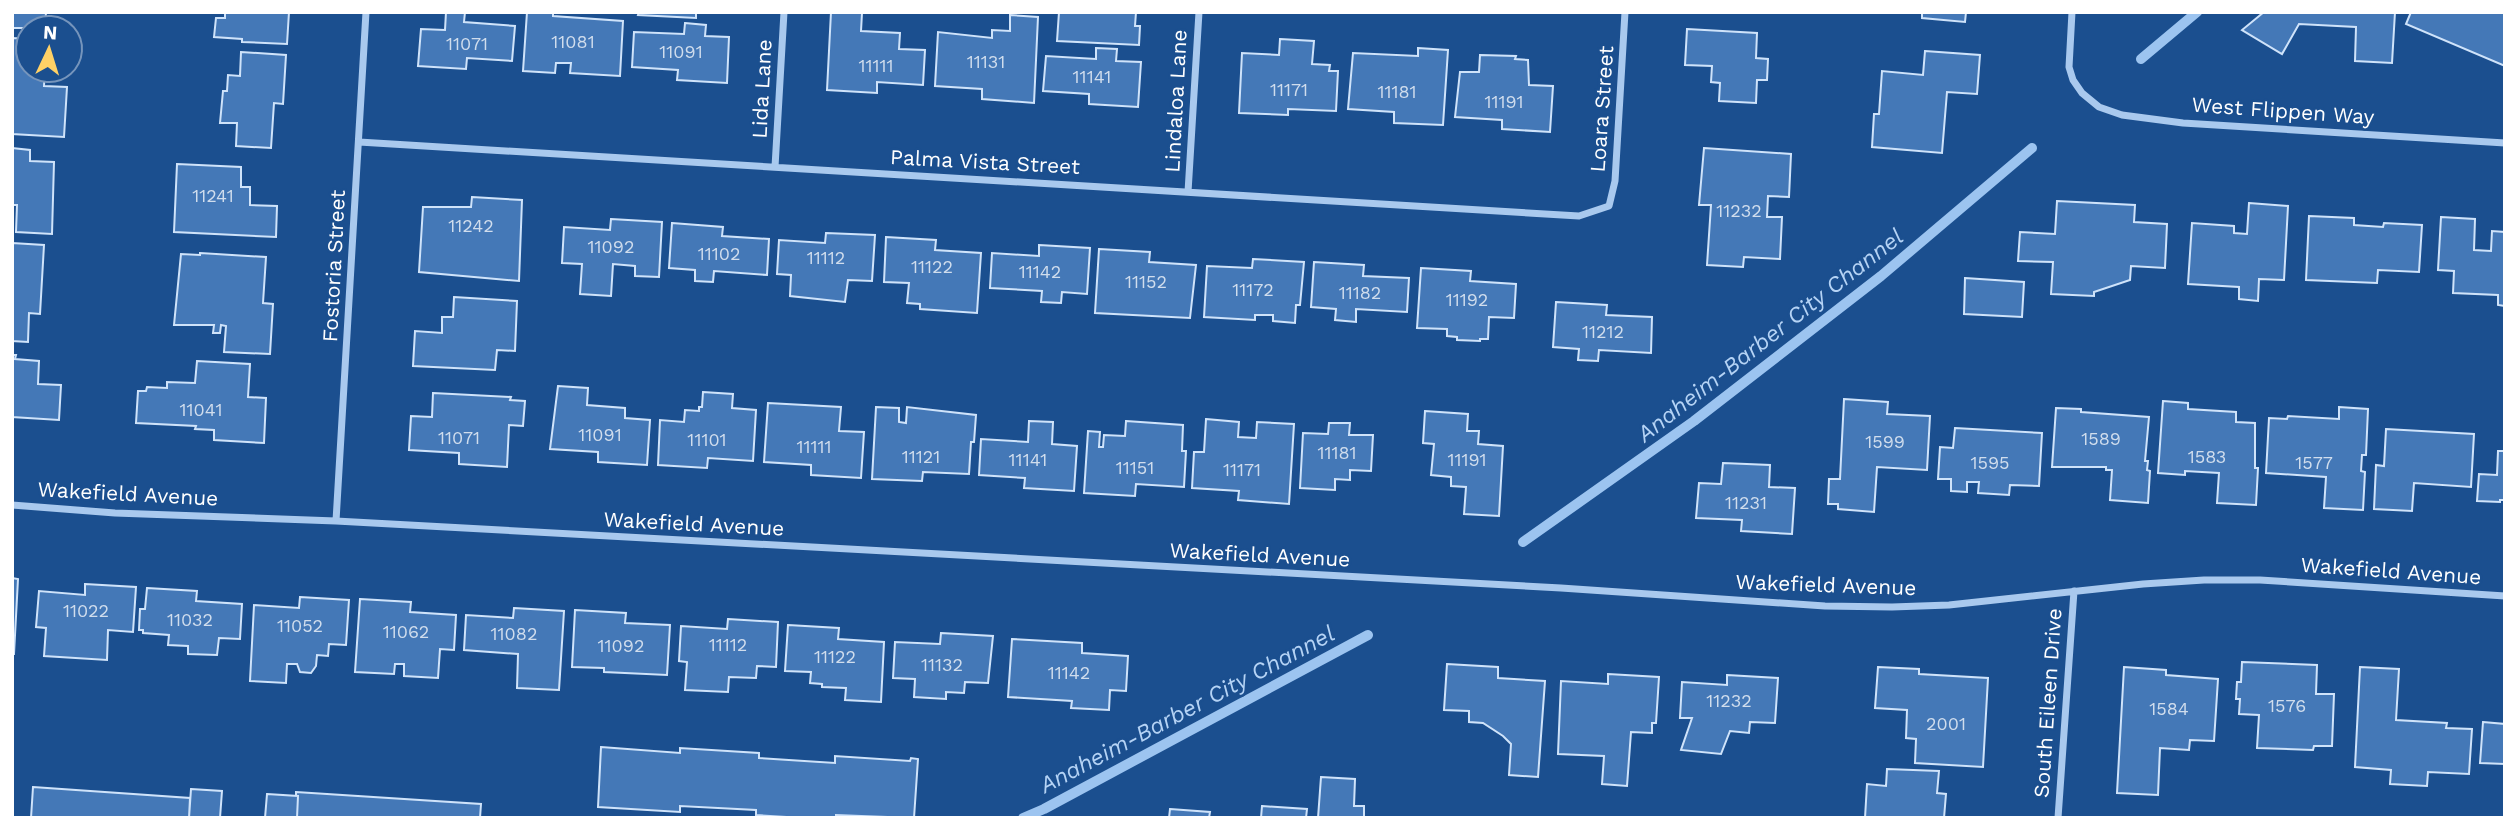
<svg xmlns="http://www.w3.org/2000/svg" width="2517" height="830" font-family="'Work Sans',sans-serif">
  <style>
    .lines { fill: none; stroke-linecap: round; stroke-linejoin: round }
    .stream { stroke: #9cc4f0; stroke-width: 10 }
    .building { fill: #4478b7; stroke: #cfe3fa; stroke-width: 2 }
    .street { stroke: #a9c9ee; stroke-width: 7 }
    .labels { text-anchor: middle; stroke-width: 5; stroke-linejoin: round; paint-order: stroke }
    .number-label { font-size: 18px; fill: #d0dded }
    .street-label { font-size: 21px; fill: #fff; stroke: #1b4f8f }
    .water-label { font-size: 23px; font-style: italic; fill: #b5d3f5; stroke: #1b4f8f }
  </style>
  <rect width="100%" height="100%" fill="#1b4f8f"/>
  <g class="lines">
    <!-- stream -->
    <path class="stream" d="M2141,59L2197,12
      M1523,542L1694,421L1881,276L2032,148
      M1023,818L1044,809L1368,635"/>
  </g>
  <!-- building -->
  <path class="building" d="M12,12H46L45,28H12Z
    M221,12H289L287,44L242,42V39L214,37L216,18H225V13Z
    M446,12H465L464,22L515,26L512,61L467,58L466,69L418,66L421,29L445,30Z
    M527,12H553V16L623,21L620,76L570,73L571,63H556L555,73L523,71Z
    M639,12H696V18L638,15Z
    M831,12L862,13L861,31L900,33L899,49L925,50L923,85L877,82V93L827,90Z
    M1059,12H1136L1135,26H1140L1139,45L1057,41Z
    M1922,12H1966L1965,22L1922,18Z
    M2264,12H2395L2392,63L2355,61L2356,27L2299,24L2282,54L2242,30Z
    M2411,12H2505V66L2406,24Z
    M1010,15L1038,17L1034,103L982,99V89L935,86L938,32L992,38V30L1010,31Z
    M685,23L706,25L705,36L729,37L727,83L677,80L678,70L632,67L634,32L684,34Z
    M1687,29L1757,33L1756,58L1768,59L1767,80H1757L1756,103L1719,101L1720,83L1711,82L1712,66L1685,65Z
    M12,38L28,39V70H45L44,86L67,87L64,137L12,134Z
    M1280,39L1314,41L1312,64L1330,65L1329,71H1338L1336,111L1288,109V115L1239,113L1242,53L1279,55Z
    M1096,48L1117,49L1116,61L1141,62L1138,107L1089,104V94L1043,91L1046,56L1096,59Z
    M1418,48L1448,50L1443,125L1394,123V112L1348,109L1353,53L1418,56Z
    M1925,51L1980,55L1977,94L1947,92L1942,153L1872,147L1874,114H1879L1882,71L1923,75Z
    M241,52L286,55L283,104L274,103L271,148L236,146L237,123H220L223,91H227L228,75L240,76Z
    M1480,55L1516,56L1515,59L1528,60L1529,85L1553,86L1550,132L1502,129V120L1455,117L1460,72H1479Z
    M12,148L30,150V161L54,162L52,234L16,232L17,205H12Z
    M1704,148L1791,154L1789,197L1768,196L1767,217H1782L1780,259L1744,257L1743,267L1707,265L1711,205H1699Z
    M177,164L241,167V187H250V205L277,206L276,237L174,232Z
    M472,197L522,200L519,281L419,272L423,207H471Z
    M2057,201L2135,205L2134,222L2167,224L2165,268L2131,266L2130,280L2094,292V296L2051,294L2053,262L2018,261L2020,232L2055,234Z
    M2249,203L2288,206L2284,280L2259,279L2258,301L2239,299V287L2188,284L2192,223L2234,226V233L2247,234Z
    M2309,216L2354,218V225L2383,227L2384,223L2422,225L2419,272L2378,270L2377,283L2306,280Z
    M2441,217L2475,219L2474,250L2491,251L2492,231L2505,232V306L2498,305V295L2453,293L2454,271L2438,270Z
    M611,219L662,222L659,277L635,276V266L613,264L611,296L580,294L582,264L562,263L564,227L610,230Z
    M672,223L723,227L722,236L769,239L767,275L714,271L713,282L695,281V270L669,268Z
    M826,233L875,235L872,281L848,280L845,302L790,296L791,275L777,274L779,240L825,243Z
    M886,237L936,240L935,250L981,253L977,313L920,309V304L907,303L909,283L884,282Z
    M12,243L44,245L40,314L29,313L28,342L12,341Z
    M1039,245L1090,248L1087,294L1062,292L1061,303L1041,302L1042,291L990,288L992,253L1039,256Z
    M1099,249L1150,252L1149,262L1196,265L1190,318L1095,313Z
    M200,253L266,257L263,303L273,304L270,354L224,352L226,326L221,325L220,333H213L214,325H174L181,254L200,255Z
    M1253,259L1304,262L1300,305H1296L1295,323L1273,321V315H1255V320L1204,317L1207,266L1252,268Z
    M1314,262L1364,265L1363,276L1409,278L1407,312L1356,309V322L1335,320L1336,309L1311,307Z
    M1421,268L1471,271L1470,281L1516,284L1514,318L1489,317L1488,339H1480V341L1457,340V337L1447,336V329L1417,328Z
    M1965,278L2024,282L2022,317L1964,314Z
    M454,297L517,301L515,351L497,350L495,370L413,366L415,331L442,333V317H453Z
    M1556,302L1607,305L1606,315L1652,317L1651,353L1599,350L1598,361L1578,360L1579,349L1553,347Z
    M12,355H16L15,359L39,361L38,384L61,385L59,420L12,417Z
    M197,361L250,364L248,397L266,398L264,443L214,440V430L195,429L196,426L136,423L138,391H146L147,387L167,388V382L195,383Z
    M558,386L588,388L587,405L625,408V418L650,420L647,465L598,462V452L550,449Z
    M703,392L733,394L732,408L756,410L753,461L708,458L707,468L658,465L660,420L684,422L685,410L699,411V407H702Z
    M433,393L511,397L510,400L525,401L523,426L509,425L507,467L459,464V453L409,450L411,416L432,417Z
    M1844,399L1888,402L1887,414L1930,416L1927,470L1877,467L1874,512L1838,509V504H1828L1829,479H1840Z
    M2163,401L2188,403V409L2236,412V422L2255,423V468H2258L2256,505L2217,503L2219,473L2185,471V475L2158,473Z
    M768,403L841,407L839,431L864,432L861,478L811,475V465L764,462Z
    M876,407L899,408V422L906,423L907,407L976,415L974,442H971L969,474L923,472L922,481L872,479Z
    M2339,407L2368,409L2366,455H2362L2361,471L2365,472L2363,510L2324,508L2326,477L2266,473L2269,418L2287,419L2288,416L2339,419Z
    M2056,408L2081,409V412L2149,417L2145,461H2148L2147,470L2150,471L2148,503L2110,500L2112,470H2106V467H2052Z
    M1425,411L1468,414L1467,431H1479L1478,444L1503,446L1499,516L1464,514L1466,487L1451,486V477L1431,475L1434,444L1423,443Z
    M1206,419L1239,422L1238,437L1256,438L1257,422L1294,424L1289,504L1238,500L1239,491L1192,488L1194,452H1204Z
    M1029,421L1053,422L1052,444L1077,446L1074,491L1024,488L1025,478L979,475L981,439L1028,442Z
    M1126,421L1183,425L1182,451H1186L1184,487L1136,484L1135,496L1084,493L1088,431L1100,432L1099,447H1103L1104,435L1125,436Z
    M1329,423H1350L1349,435H1373L1371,471L1350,470V480L1335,479V490L1300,488L1303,433L1328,434Z
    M1955,428L2042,433L2039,486L2010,485L2009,495L1978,493L1979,482H1967V492L1951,491V479H1938L1940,447L1953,448Z
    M2386,429L2474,434L2471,487L2414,483L2412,511L2374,509L2376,465L2384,466Z
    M2498,451H2505V500H2500V502L2477,501L2479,474L2497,475Z
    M1723,463L1770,465L1769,487L1795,488L1792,534L1741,531L1742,520L1696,518L1699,483L1721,484Z
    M12,578L18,579L14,654H12Z
    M85,584L136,587L133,632L108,630L107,660L44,656L46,628L36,627L39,591L85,595Z
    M147,588L197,591L196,601L242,604L240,639L219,638L217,655L188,654V646L168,645L169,635L143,633V630H139L140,609H145Z
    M300,597L349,600L346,645L329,644L328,656L317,655L316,666L311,673L300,672L297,664H287L286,683L250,681L254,605L299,608Z
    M360,599L411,602L410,612L456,615L454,650L440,649L438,678L404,676V664H395L394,674L355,672Z
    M514,608L564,611L559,690L517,688L518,654L464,650L466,615L513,618Z
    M575,610L626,613L625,623L670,625L667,675L604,672V668L572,667Z
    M728,619L778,622L776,667L757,666L756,678L729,677L728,692L685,690L687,662L679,661L681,626L727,629Z
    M788,625L839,628L838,639L884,642L881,702L845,700L846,688L822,687V684L810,683L811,672L785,671Z
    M941,633L993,636L988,683L965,682L964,693L946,692V699L914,697L915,679L893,678L895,642L940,644Z
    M1012,639L1082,643V653L1128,656L1126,691L1110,690L1109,710L1071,708L1072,701L1008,697Z
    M2242,662L2317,665L2316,694H2334L2332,746H2314L2313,750L2257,748L2259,715L2239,714L2240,699H2236L2237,682H2241Z
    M1447,664L1498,667V678L1545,681L1538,777L1509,775L1511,744L1503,736L1483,723L1469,722V711L1444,710Z
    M1878,667L1919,669V674L1988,678L1983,767L1915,763L1916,739L1906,738L1907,710L1875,708Z
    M2124,667L2166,670V675L2218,679L2214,741L2190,740L2189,750L2160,748L2158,795L2117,793Z
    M2360,667L2399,669L2396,720L2447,723L2446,728L2472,729L2469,774L2428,772L2427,786L2390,784L2391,770L2355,767Z
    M1608,674L1659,677L1656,723H1652V733L1631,732L1627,786L1602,784L1604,756L1558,754L1561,681L1608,684Z
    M1727,675L1778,678L1775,723L1750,722L1749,733L1730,731L1721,754L1681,750L1692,718H1680L1682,682L1727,685Z
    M2483,722L2505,724V764L2480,763Z
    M601,747L680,753V748L759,753V758L835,763V756L910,761L911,758L918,759L914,818L836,815V818H803L756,815V810L680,806V812L598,807Z
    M1887,769L1939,771L1937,793L1946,794L1944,818H1865L1867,784L1886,786Z
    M1321,777L1355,779L1354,806H1364V817L1368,818H1318Z
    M33,787L190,798L189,818H31Z
    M191,789L222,791L220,818H189Z
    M296,792L481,804L480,818H297L298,796H296Z
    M267,794L298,796L297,818H265Z
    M1262,806L1307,809L1306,818H1261Z
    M1170,809L1210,812L1209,818H1169Z"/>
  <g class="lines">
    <!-- street -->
    <path class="street" d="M2072,12L2069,67L2073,80L2082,93L2099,107L2122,115L2183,123L2505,143
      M359,142L1579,216L1609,206L1615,181L1625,12
      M775,167L784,12
      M1188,192L1199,12
      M12,505L115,513L336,521L1561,588L1825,606L1892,607L1949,605L2143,584L2204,580H2260L2505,596
      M336,521L366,12
      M2058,818L2074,591"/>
  </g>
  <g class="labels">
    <!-- number labels -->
    <g class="number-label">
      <text x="573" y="48">11081</text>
      <text x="467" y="50">11071</text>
      <text x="681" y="58">11091</text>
      <text x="986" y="68">11131</text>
      <text x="876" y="72">11111</text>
      <text x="1092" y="83">11141</text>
      <text x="1289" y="96">11171</text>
      <text x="1397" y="98">11181</text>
      <text x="1504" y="108">11191</text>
      <text x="213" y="202">11241</text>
      <text x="1739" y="217">11232</text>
      <text x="471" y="232">11242</text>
      <text x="611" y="253">11092</text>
      <text x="719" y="260">11102</text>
      <text x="826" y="264">11112</text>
      <text x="932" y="273">11122</text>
      <text x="1040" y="278">11142</text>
      <text x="1146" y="288">11152</text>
      <text x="1253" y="296">11172</text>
      <text x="1360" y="299">11182</text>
      <text x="1467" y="306">11192</text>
      <text x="1603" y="338">11212</text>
      <text x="201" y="416">11041</text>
      <text x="600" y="441">11091</text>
      <text x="459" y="444">11071</text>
      <text x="2101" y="445">1589</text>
      <text x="707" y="446">11101</text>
      <text x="1885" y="448">1599</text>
      <text x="814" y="453">11111</text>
      <text x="1337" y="459">11181</text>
      <text x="921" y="463">11121</text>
      <text x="2207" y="463">1583</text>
      <text x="1028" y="466">11141</text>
      <text x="1467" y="466">11191</text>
      <text x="1990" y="469">1595</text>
      <text x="2314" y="469">1577</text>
      <text x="1135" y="474">11151</text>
      <text x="1242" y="476">11171</text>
      <text x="1746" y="509">11231</text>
      <text x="86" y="617">11022</text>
      <text x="190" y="626">11032</text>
      <text x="300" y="632">11052</text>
      <text x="406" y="638">11062</text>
      <text x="514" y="640">11082</text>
      <text x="728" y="651">11112</text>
      <text x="621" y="652">11092</text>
      <text x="835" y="663">11122</text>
      <text x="942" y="671">11132</text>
      <text x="1069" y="679">11142</text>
      <text x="1729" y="707">11232</text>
      <text x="2287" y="712">1576</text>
      <text x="2169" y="715">1584</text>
      <text x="1946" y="730">2001</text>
    </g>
    <!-- street labels -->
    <g class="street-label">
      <text transform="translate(762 89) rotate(-87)" y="7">Lida Lane</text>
      <text transform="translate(1176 101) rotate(-87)" y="7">Lindaloa Lane</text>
      <text transform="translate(1602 109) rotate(-86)" y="7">Loara Street</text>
      <text transform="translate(2283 111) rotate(4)" y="7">West Flippen Way</text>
      <text transform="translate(985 162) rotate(3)" y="7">Palma Vista Street</text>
      <text transform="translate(334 266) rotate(-87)" y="7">Fostoria Street</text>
      <text transform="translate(128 494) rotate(3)" y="7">Wakefield Avenue</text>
      <text transform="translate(694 524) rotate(3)" y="7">Wakefield Avenue</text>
      <text transform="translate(1260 555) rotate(3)" y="7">Wakefield Avenue</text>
      <text transform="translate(2391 571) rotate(4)" y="7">Wakefield Avenue</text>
      <text transform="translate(1826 585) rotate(2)" y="7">Wakefield Avenue</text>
      <text transform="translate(2048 703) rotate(-86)" y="7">South Eileen Drive</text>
    </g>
    <!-- water labels -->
    <g class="water-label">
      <text transform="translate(1770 335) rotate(-38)" y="8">Anaheim-Barber City Channel</text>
      <text transform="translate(1187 709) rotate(-28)" y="8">Anaheim-Barber City Channel</text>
    </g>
  </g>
  <!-- border -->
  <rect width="2517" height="830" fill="none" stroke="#ffffff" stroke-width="28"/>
  <!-- north arrow -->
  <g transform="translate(49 49) rotate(4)"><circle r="33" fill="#1b4f8f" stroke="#7695bc" stroke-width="2"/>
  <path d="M0-5L12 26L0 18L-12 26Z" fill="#ffd166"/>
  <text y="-10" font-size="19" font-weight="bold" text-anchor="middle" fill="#ffffff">N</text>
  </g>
</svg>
